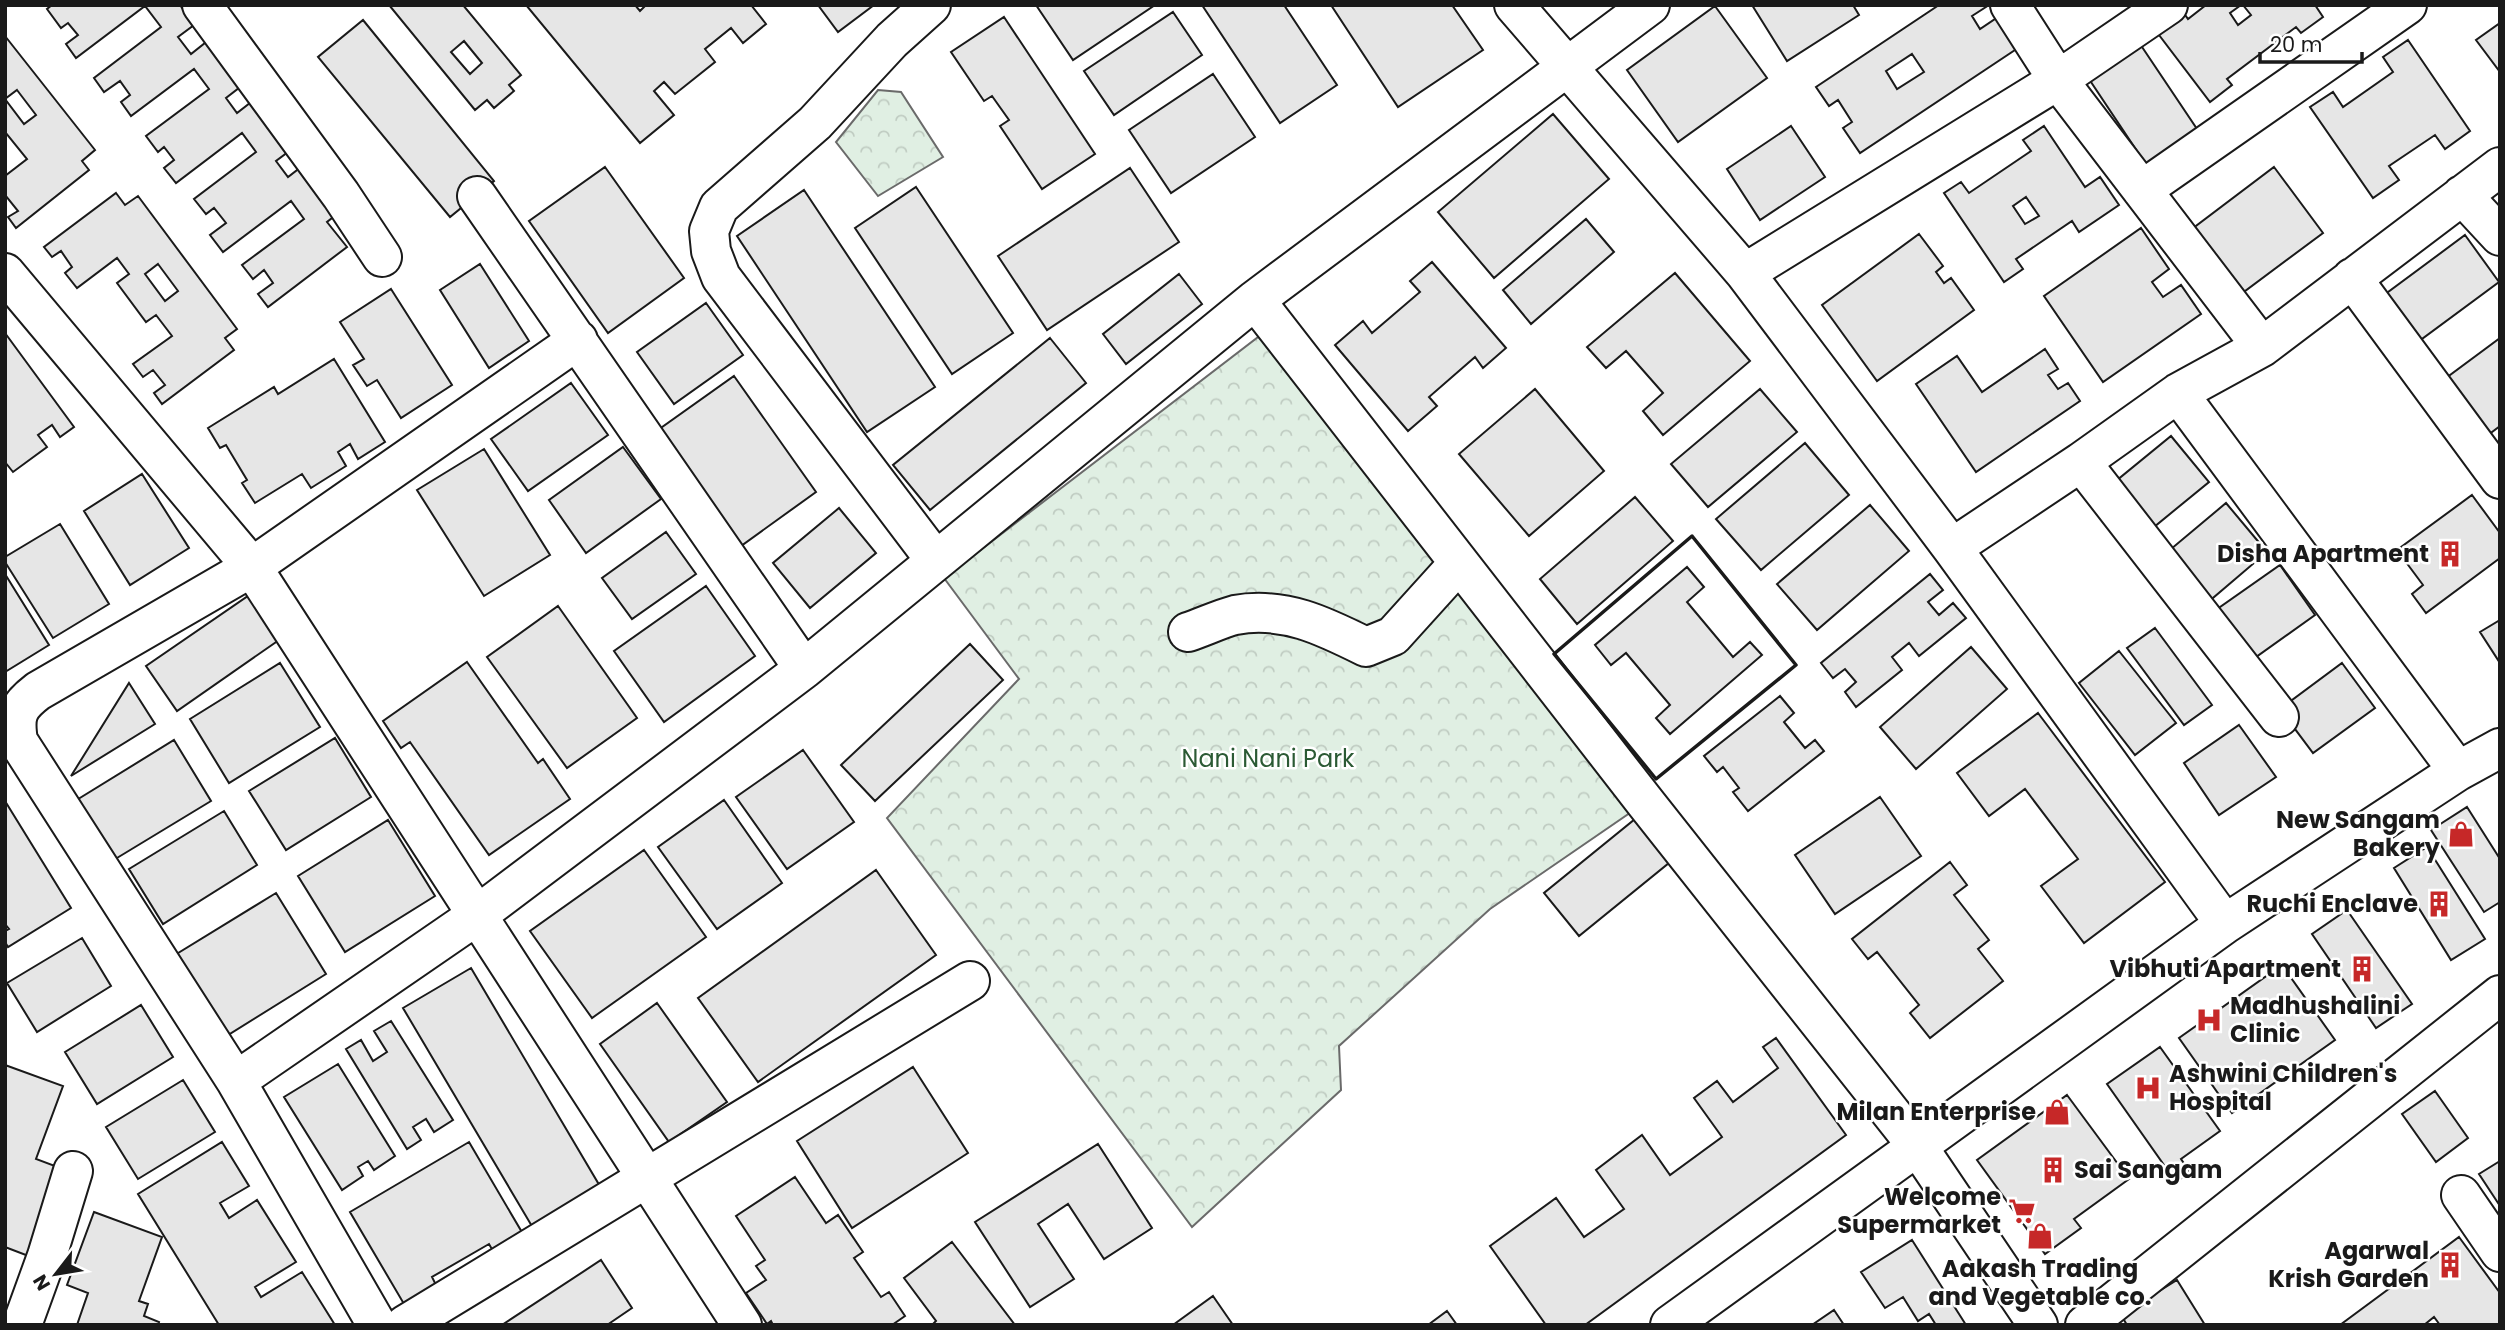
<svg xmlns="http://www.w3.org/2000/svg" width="2505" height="1330" font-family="Poppins,sans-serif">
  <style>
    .park { fill: url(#park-crowns); stroke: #6a6a6a; stroke-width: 2 }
    .building { fill: #e6e6e6; stroke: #1a1a1a; stroke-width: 2; fill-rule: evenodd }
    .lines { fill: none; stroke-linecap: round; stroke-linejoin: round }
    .minor-casing { stroke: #1a1a1a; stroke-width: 42 }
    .minor { stroke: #fff; stroke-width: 38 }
    .wall { stroke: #1a1a1a; stroke-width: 3.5 }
    .labels { text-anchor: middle; stroke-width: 5; stroke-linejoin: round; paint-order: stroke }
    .poi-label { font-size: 24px; font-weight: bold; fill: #1a1a1a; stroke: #fff; text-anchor: end }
    .park-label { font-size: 24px; fill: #2b5a34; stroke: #fff }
  </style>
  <defs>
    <pattern id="park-crowns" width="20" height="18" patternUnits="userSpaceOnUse" patternTransform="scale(1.75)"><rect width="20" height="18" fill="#e0efe3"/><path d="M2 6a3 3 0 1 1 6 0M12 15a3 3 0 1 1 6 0" fill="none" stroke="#c0ccc2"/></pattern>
  </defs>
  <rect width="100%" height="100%" fill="#fff"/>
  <!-- park -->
  <path class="park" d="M878,90L901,92L943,157L878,196L836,142Z
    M1266,331L1637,808L1490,909L1339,1046L1341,1090L1192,1227L887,818L1019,679L944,578Z"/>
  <!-- building -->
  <path class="building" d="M52,5H180L194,25L178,37L191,54L210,39L244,84L226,98L237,113L259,96L296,146L276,161L288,177L305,164L341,211L327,222L347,247L268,307L258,294L273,283L264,270L253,279L242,265L304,219L291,201L223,252L210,235L226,223L214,208L206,214L194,199L256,152L242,133L176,183L164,168L174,160L164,147L158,152L146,136L209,89L194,69L131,116L121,102L130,95L120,81L104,92L94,78L161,27L145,6L76,58L66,44L78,35L68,23L61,28L47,9Z
    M389,5H463L521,75L509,85L514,91L494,108L487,100L475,110ZM464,41L482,63L470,74L451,52Z
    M526,5H635L640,11L646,5H751L766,24L743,43L731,28L705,49L715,62L675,94L664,82L654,91L674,115L640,143Z
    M818,5H874L838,32Z
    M1036,5H1155L1073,60Z
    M1202,5H1284L1337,85L1280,123Z
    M1331,5H1452L1483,50L1398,107Z
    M1752,5H1853L1859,15L1787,61Z
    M1939,5H1989L1972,16L1980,29L2004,13L2024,44L1860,153L1843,128L1852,122L1838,100L1829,106L1816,87ZM1912,54L1924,72L1897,89L1886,71Z
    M2206,5H2241L2230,13L2238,25L2251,15L2243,5H2315L2323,17L2301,33L2296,27L2227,79L2232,85L2210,102L2156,31L2183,12L2188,19Z
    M1715,6L1767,78L1678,142L1627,70Z
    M1173,12L1202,55L1114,115L1084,71Z
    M1004,17L1095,154L1042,189L1000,126L1009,120L992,96L984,101L951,52Z
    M363,20L494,181L450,217L318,57Z
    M2500,23V72L2476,40Z
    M2134,35L2199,132L2147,166L2083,70Z
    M5,36L95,150L82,161L89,170L16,228L8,217L18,211L5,195V176L27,159L5,132ZM17,90L36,115L24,124L5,99Z
    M2408,40L2470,131L2445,149L2435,135L2389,166L2399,180L2373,198L2310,107L2333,92L2343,107L2393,72L2383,57Z
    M1213,74L1255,137L1171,193L1129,130Z
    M1553,114L1609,179L1494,278L1438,212Z
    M1791,126L1825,177L1760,220L1727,169Z
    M2044,126L2085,187L2100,177L2119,205L2079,232L2072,221L2016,259L2023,269L2004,282L1944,193L1961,182L1969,193L2031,151L2023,140ZM2026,197L2039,216L2025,224L2013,206Z
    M605,167L684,278L608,333L529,221Z
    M2274,167L2323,233L2237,297L2188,232Z
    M1130,168L1179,242L1047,330L998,256Z
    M916,187L1013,333L952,374L855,228Z
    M804,190L935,387L867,432L737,236Z
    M116,193L125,205L138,196L237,329L225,338L234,350L162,404L154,393L165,385L153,370L143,377L133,364L172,336L156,315L146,322L117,283L129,274L117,258L77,288L65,273L72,267L61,251L52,257L44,247ZM158,264L178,291L165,301L145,274Z
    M1586,219L1614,252L1531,324L1503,290Z
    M2141,228L2169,269L2152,282L2163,297L2181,285L2201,314L2103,382L2044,296Z
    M1919,234L1943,266L1936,272L1944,283L1951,278L1974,310L1877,381L1822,305Z
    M2465,235L2499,282L2411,347L2376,301Z
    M1432,262L1506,348L1483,368L1475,357L1429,397L1437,406L1408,431L1335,345L1363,321L1372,333L1420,292L1410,281Z
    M480,264L529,341L489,368L440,290Z
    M1675,273L1750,361L1663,435L1643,411L1663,393L1626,351L1606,368L1587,347Z
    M1179,274L1202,304L1126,364L1103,334Z
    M391,289L452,385L401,418L377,380L367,386L353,365L364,359L340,322Z
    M706,303L743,355L674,404L637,352Z
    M5,333L74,427L60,437L52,425L38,435L47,447L13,472L5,462Z
    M1050,338L1086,383L930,510L893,465Z
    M2500,338V426L2484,438L2442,381Z
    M2045,349L2058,369L2048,375L2058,389L2068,383L2080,401L1976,472L1916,384L1957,356L1982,392Z
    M334,359L385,442L358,459L350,444L338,452L346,466L311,488L302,474L255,503L242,483L247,480L226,445L220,448L208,428L274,387L278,394Z
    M734,376L816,492L741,546L658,430Z
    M571,383L608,435L528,491L491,439Z
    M1535,389L1604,471L1529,536L1459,454Z
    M1760,389L1797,432L1708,507L1671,464Z
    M2171,436L2209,482L2154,527L2116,481Z
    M1805,443L1849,495L1761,570L1716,519Z
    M623,447L661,499L586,553L549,500Z
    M484,449L550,555L484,596L417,490Z
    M142,474L189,548L130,585L84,511Z
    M2472,495L2500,533V558L2426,613L2412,594L2423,585L2397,550Z
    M1635,497L1673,541L1577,624L1540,579Z
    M2226,503L2267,552L2207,603L2165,554Z
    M1870,505L1909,551L1817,630L1777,584Z
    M839,508L876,553L810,608L773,563Z
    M60,524L109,604L53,638L5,562V557Z
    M666,532L696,574L632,619L602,578Z
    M2280,565L2315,615L2249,662L2213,612Z
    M1687,567L1704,587L1687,602L1733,657L1750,642L1762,655L1670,734L1656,718L1670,705L1626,653L1611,665L1595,645Z
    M5,574L49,645L5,672Z
    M1930,574L1943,590L1928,602L1939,615L1953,603L1966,618L1919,656L1909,643L1892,657L1902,670L1856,707L1845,692L1856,682L1845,669L1833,678L1821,663Z
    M706,586L755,656L664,722L614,651Z
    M248,596L279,640L177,711L146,666Z
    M558,606L637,718L567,768L487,657Z
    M2500,620V663L2480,632Z
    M2155,628L2212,705L2184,725L2127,648Z
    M970,644L1003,680L875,801L841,765Z
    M1971,647L2007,689L1916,769L1880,727Z
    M2119,651L2176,723L2135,755L2079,683Z
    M467,662L538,763L543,759L570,799L489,855L410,742L401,748L383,721Z
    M280,663L320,727L229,783L190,719Z
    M2342,663L2375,708L2313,753L2280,709Z
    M129,683L155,724L71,776Z
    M1780,696L1794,713L1784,722L1805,748L1815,740L1824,751L1748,811L1733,792L1739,788L1723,767L1717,772L1704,756Z
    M2038,713L2165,882L2084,943L2041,886L2078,859L2025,789L1989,816L1957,773Z
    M2239,725L2276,777L2219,815L2184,763Z
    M335,738L371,797L286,850L249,791Z
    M174,740L211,801L112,861L75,801Z
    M803,750L854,822L787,869L736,797Z
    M1880,797L1921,856L1835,914L1795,855Z
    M724,800L782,883L717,929L658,847Z
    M5,801L71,908L8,947L5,942V931L9,929L5,924Z
    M2467,807L2500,859V902L2484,912L2431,830Z
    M224,811L257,865L163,924L129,869Z
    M1640,815L1675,858L1579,936L1544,893Z
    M388,820L435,896L345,952L298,876Z
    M2427,847L2485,939L2451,960L2394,868Z
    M644,850L706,937L592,1018L530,931Z
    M1950,862L1967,885L1954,895L1989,940L1978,949L2003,981L1930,1038L1910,1013L1919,1005L1877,952L1868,959L1852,939Z
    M876,870L936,955L758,1082L698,998Z
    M276,893L326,974L220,1040L170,958Z
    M2347,910L2412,1004L2376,1028L2312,934Z
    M82,938L111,986L37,1032L7,983Z
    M2282,965L2335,1040L2232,1113L2179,1038Z
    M471,968L601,1188L533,1228L403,1008Z
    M657,1003L727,1102L669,1142L600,1044Z
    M141,1005L173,1057L97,1104L65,1052Z
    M391,1021L453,1120L434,1132L426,1119L413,1127L421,1140L407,1149L346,1049L361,1040L373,1061L387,1052L374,1031Z
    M1776,1038L1846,1135L1585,1325H1546L1490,1246L1556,1198L1584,1237L1624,1209L1596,1170L1642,1135L1670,1175L1722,1137L1694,1098L1717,1081L1733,1102L1778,1068L1763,1047Z
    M2160,1047L2220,1131L2181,1159L2190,1172L2176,1182L2107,1084Z
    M338,1064L395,1156L374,1170L368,1161L358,1167L363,1176L342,1190L284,1097Z
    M5,1065L63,1086L36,1159L63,1169L31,1257L5,1247Z
    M913,1067L968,1153L852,1228L797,1141Z
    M183,1080L215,1132L138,1179L106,1127Z
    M2435,1091L2468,1138L2436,1162L2402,1114Z
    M2067,1095L2129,1179L2074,1219L2081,1228L2045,1254L1977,1160Z
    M222,1142L249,1186L220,1203L229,1218L257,1200L296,1262L255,1287L261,1297L302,1272L335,1325H219L138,1194Z
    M469,1142L523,1234L493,1251L489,1244L432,1277L436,1285L404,1304L350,1212Z
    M1098,1144L1152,1228L1104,1259L1068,1204L1038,1224L1074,1279L1030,1307L975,1222Z
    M2500,1161V1206L2479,1174Z
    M795,1177L826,1223L838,1215L863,1252L854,1258L881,1297L889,1292L905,1316L892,1325H773L771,1321L767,1324L746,1293L766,1280L756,1266L765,1260L736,1216Z
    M94,1212L162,1237L139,1301L148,1304L144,1316L159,1322L158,1325H77L88,1293L67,1285Z
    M2459,1237L2500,1293V1325H2440L2434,1317L2424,1325H2340Z
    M1912,1240L1966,1325H1936L1929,1314L1918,1321L1903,1297L1885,1308L1861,1272Z
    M952,1242L1015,1325H932L936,1321L904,1278Z
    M601,1260L632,1308L607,1325H502Z
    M2177,1280L2205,1325H2127L2121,1315Z
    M1213,1296L1233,1325H1173Z
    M1834,1310L1844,1325H1812Z
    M1447,1311L1457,1325H1428Z"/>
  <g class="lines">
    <!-- minor casing -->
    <g class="minor-casing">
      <path id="minor" d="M202,5L341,195L382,257
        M931,5L892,40L815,123L719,207L709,231L711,251L721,277L936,561
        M1514,5L1745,273L1952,548L2225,924
        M2010,5L2058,80L2262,347
        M2142,190L2407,5
        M2462,195L2500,236
        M477,196L804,669
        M5,273L252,567L742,1325
        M1745,273L2058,80L2168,5
        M2352,278L2500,479
        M1255,300L1650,5
        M578,340L252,567L38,691C17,707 14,715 18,741L236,1081L476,916L804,669L1255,300L1645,802L1918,1147L2038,1325
        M2178,393L2458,771
        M2081,462L2279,717
        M1952,548L2081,462L2178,393L2262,347L2500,167
        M1188,632C1203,627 1220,619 1235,615C1284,606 1324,626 1366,647L1393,636L1459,563
        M236,1081L377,1325
        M2461,1195L2500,1252
        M22,1325L47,1256L73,1171
        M405,1325L970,981
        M1670,1325L2225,924L2458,771L2500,748
        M2085,1325L2500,995"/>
    </g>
    <!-- minor -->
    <use href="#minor" class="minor"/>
    <!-- wall -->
    <path class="wall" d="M1692,536L1796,665L1656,779L1554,654Z"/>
  </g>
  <!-- icons -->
  <defs>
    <g id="building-bare" transform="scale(2.1)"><path d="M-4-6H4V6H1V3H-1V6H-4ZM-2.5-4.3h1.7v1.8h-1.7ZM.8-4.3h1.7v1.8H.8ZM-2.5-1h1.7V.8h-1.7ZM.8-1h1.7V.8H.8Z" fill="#c62828" stroke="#fff" stroke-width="2.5" paint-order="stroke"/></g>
    <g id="shop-bare" transform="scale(2.1)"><path d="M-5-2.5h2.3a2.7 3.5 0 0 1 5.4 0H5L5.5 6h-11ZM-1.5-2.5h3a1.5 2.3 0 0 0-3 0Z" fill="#c62828" stroke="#fff" stroke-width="2.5" paint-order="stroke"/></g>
    <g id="hospital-bare" transform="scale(2.1)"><path d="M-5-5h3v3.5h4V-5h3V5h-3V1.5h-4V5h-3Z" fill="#c62828" stroke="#fff" stroke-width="2.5" paint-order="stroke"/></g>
    <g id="supermarket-bare" transform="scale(2.1)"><path d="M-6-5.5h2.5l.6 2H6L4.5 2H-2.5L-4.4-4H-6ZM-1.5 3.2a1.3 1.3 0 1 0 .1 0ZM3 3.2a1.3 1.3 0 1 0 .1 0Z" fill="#c62828" stroke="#fff" stroke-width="2.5" paint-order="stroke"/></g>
  </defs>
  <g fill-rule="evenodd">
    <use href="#building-bare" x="2450" y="554"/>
    <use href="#shop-bare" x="2461" y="834"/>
    <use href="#building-bare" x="2439" y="904"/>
    <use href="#building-bare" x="2362" y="969"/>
    <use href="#hospital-bare" x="2209" y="1020"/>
    <use href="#hospital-bare" x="2148" y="1088"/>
    <use href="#shop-bare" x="2057" y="1112"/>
    <use href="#building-bare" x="2053" y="1170"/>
    <use href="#supermarket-bare" x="2022" y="1211"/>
    <use href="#shop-bare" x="2040" y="1236"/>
    <use href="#building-bare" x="2450" y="1265"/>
  </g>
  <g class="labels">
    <!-- poi labels -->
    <g class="poi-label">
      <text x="2429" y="562">Disha Apartment</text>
      <text x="2440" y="828">New Sangam<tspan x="2440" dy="28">Bakery</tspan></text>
      <text x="2418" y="912">Ruchi Enclave</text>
      <text x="2341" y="977">Vibhuti Apartment</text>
      <text x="2230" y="1014" text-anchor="start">Madhushalini<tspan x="2230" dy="28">Clinic</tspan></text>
      <text x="2169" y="1082" text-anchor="start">Ashwini Children's<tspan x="2169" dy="28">Hospital</tspan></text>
      <text x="2036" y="1120">Milan Enterprise</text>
      <text x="2074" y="1178" text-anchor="start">Sai Sangam</text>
      <text x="2001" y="1205">Welcome<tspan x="2001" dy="28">Supermarket</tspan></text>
      <text x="2429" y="1259">Agarwal<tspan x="2429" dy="28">Krish Garden</tspan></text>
      <text x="2040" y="1277" text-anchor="middle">Aakash Trading<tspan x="2040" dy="28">and Vegetable co.</tspan></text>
    </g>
    <!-- park labels -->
    <g class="park-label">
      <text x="1268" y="767">Nani Nani Park</text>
    </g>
  </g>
  <!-- border -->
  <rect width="2505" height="1330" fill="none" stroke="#1a1a1a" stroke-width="14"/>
  <!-- north arrow -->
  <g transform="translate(56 1274) rotate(239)" stroke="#ffffff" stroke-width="5" paint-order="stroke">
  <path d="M0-5L12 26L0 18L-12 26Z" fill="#1a1a1a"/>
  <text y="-10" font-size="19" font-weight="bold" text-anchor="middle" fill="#1a1a1a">N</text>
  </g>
  <!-- scale -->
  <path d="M2260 52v10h102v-10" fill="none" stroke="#1a1a1a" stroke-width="3.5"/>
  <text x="2270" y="52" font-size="21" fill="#1a1a1a" stroke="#ffffff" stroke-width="5" paint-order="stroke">20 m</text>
</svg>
